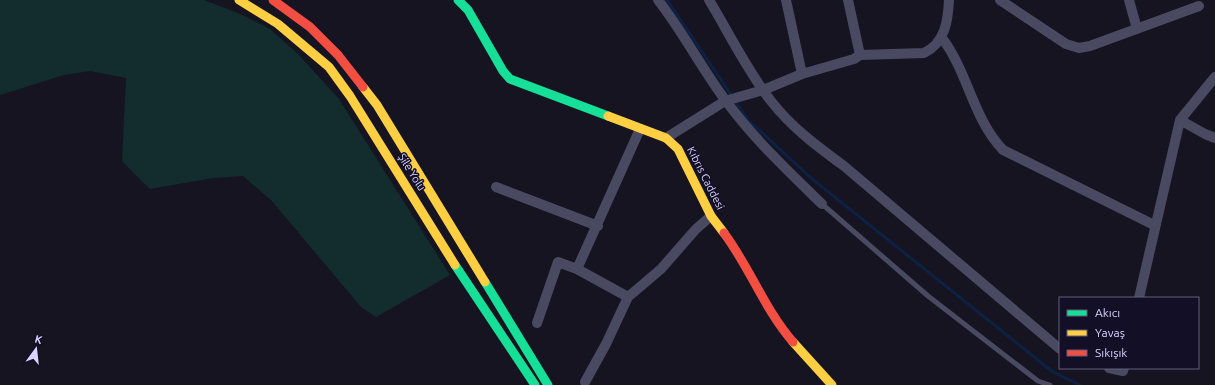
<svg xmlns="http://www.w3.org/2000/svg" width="1215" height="385" font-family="Ubuntu,sans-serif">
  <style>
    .green { fill: #132c2d }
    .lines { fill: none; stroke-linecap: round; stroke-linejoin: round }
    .stream { stroke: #0d2144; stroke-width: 3 }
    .lane { stroke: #4a4962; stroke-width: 5 }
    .street { stroke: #4a4962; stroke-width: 10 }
    .fast { stroke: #16e098; stroke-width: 9 }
    .slow { stroke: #ffcf43; stroke-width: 9 }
    .jam { stroke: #f24e42; stroke-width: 9 }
    .labels { text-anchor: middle; stroke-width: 3; stroke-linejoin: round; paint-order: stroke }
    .street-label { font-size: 11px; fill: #d9d4ff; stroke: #130f26 }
  </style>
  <rect width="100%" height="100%" fill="#161421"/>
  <!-- green -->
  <path class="green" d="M0,0H204L238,13L270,29L298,54L339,99L450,275L376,317L361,307L271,200L243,176L213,178L150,189L122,161L126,78L90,71L64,75L0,95Z"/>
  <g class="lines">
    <!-- stream -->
    <path class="stream" d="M667,0L748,120L811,178L1053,372L1080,385"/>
    <!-- lane -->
    <path class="lane" d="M822,204L928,296L1038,381L1050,385"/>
    <!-- street -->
    <path class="street" d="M658,0C683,32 702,69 726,101C754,139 788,171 822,204
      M709,0C729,33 748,72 771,101C791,127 818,147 844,166L1060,349
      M786,0L802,74
      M848,0L860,55
      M1000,0L1066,44L1079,48L1090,46L1199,6
      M1129,0L1137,29
      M942,38C968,72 973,119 1003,150L1154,225
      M1180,120L1205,134L1215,138
      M666,138L725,101L763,90L802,74L854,59L860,55L924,53C945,43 948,21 949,0
      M496,187L598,226
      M577,269L640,129
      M1139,298L1180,120L1215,77
      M537,323L558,262L577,269L628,297
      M1109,368L1123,371L1124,368
      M585,382L606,344L628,297L661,269L696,229L711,216"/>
    <!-- fast -->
    <path class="fast" d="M458,0L468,10L503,71L510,79L608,116
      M455,265L535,385
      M485,282L548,385"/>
    <!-- slow -->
    <path class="slow" d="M239,0L278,24L329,67L350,96L455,265
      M363,87L377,105L485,282
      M608,116L666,138L678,149L711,216L724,233
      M793,342L832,385"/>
    <!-- jam -->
    <path class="jam" d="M273,0L310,27L338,55L363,87
      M724,233C750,268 765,310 793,342"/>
  </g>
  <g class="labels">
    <!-- street labels -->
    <g class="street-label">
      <text transform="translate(412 172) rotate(58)" y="4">Şile Yolu</text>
      <text transform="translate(706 178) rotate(63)" y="4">Kıbrıs Caddesi</text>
    </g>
  </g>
  <!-- legend -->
  <rect x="1059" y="297" width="140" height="72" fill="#130f26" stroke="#625e7d"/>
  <rect x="1067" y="310" width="20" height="6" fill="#16e098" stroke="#625e7d"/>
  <text x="1095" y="317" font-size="12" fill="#d9d4ff">Akıcı</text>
  <rect x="1067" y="330" width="20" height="6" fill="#ffcf43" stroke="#625e7d"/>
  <text x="1095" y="337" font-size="12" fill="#d9d4ff">Yavaş</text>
  <rect x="1067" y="350" width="20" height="6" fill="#f24e42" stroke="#625e7d"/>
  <text x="1095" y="357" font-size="12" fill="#d9d4ff">Sıkışık</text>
  <!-- north arrow -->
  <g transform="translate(36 349) rotate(15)" stroke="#130f26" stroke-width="3" paint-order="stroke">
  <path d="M0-3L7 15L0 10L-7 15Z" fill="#d9d4ff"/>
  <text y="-6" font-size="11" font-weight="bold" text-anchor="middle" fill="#d9d4ff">K</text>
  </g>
</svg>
